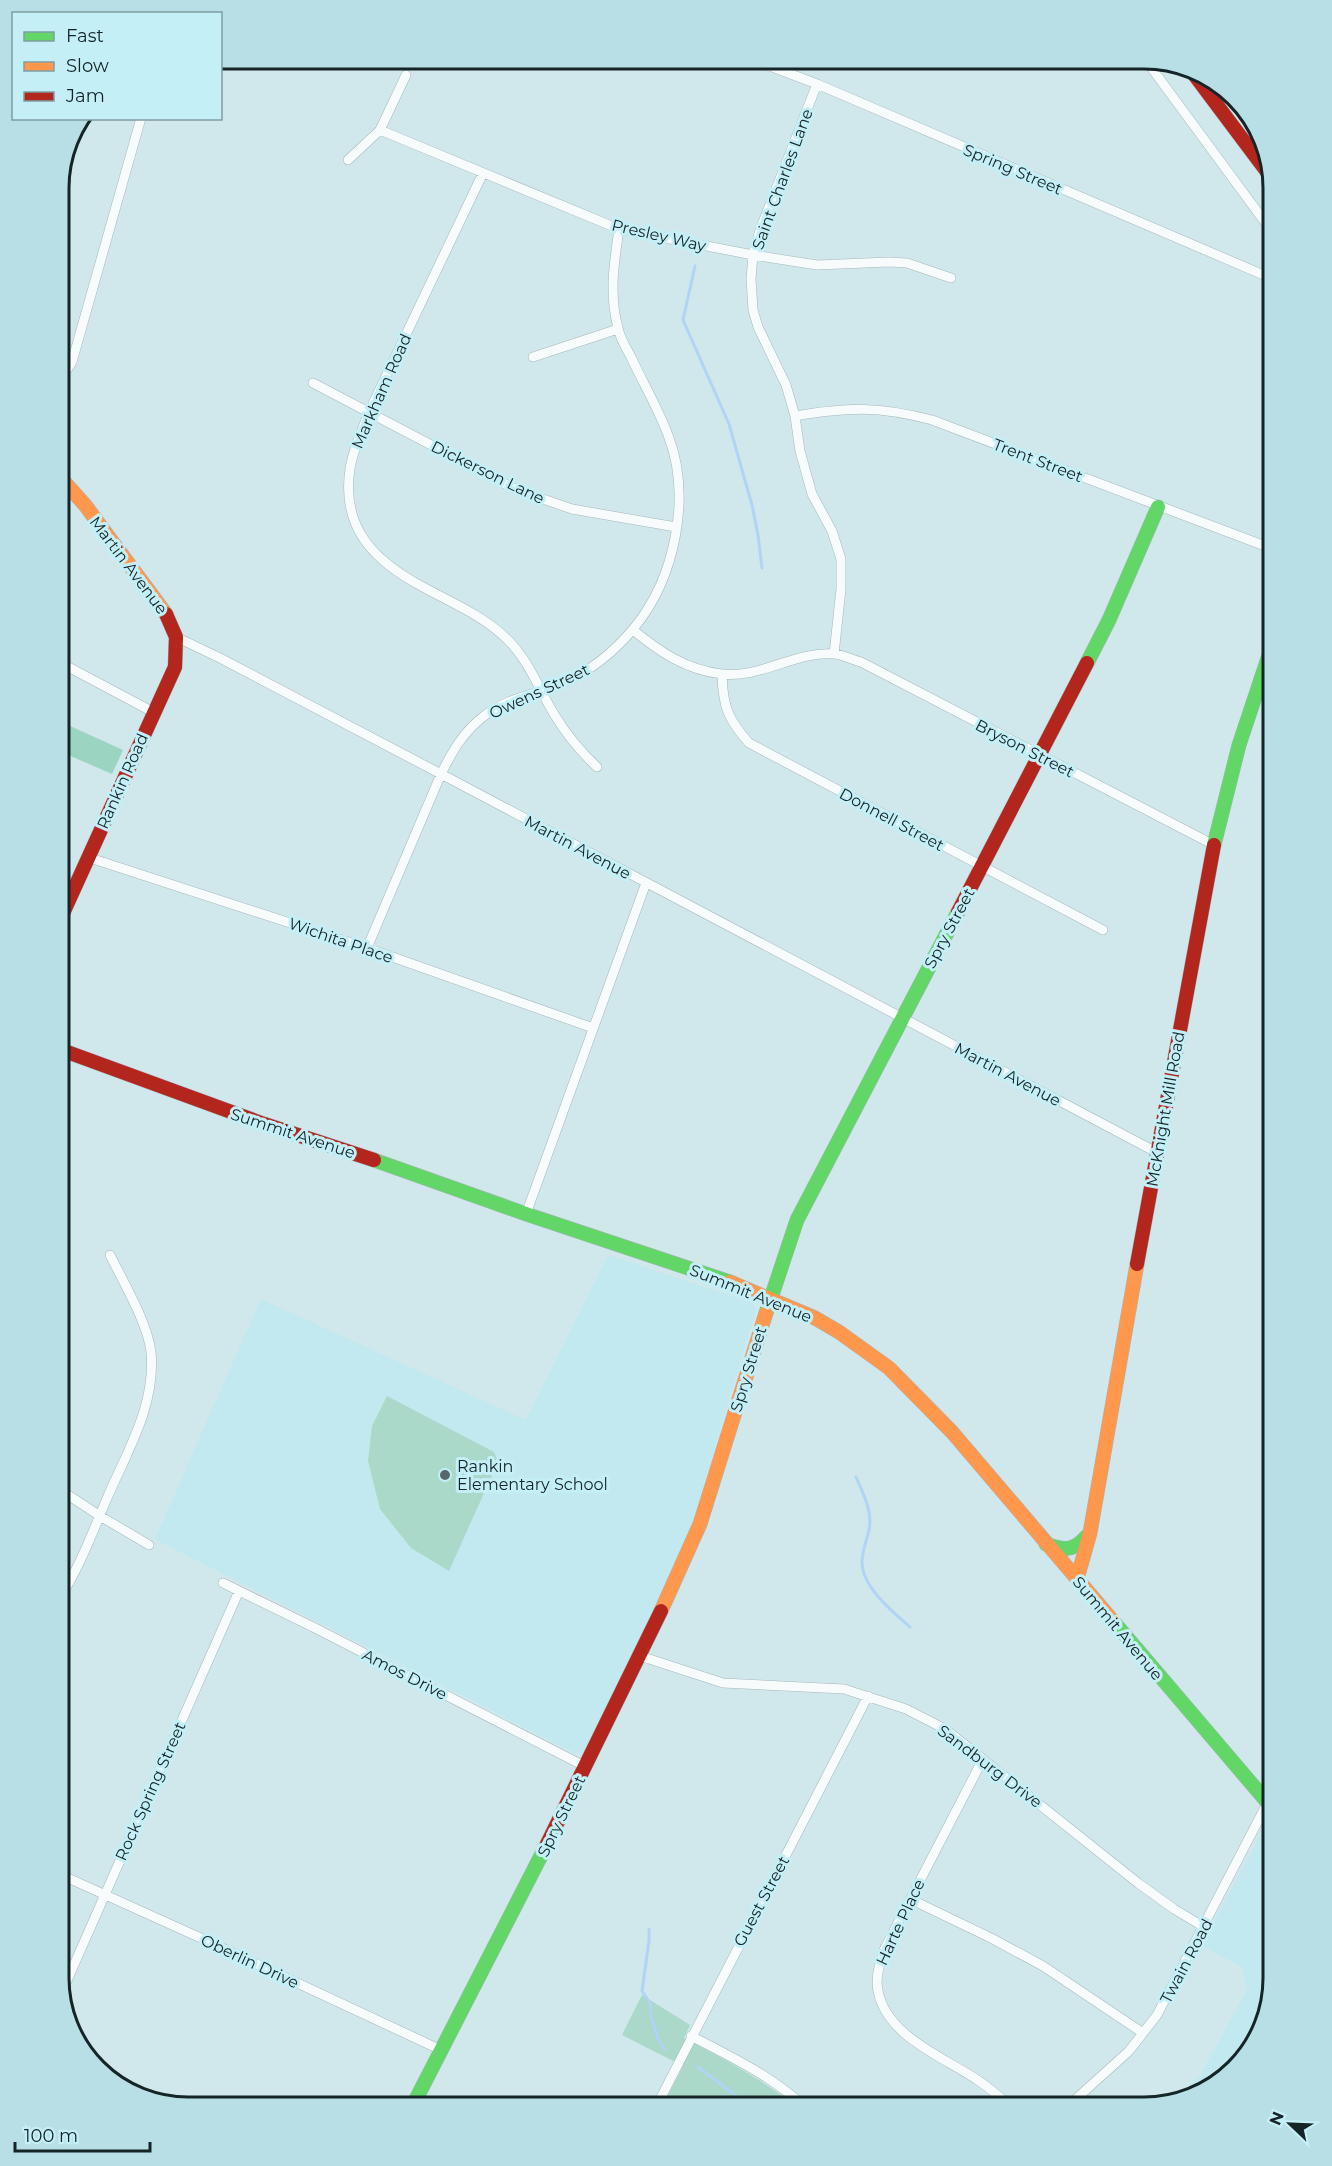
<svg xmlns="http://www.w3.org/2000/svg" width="1332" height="2166" font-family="Montserrat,sans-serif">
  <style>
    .built { fill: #c2e9ef }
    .green { fill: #aad8c9 }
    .forest { fill: #9cd4c2 }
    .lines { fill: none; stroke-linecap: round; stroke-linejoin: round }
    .stream { stroke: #b1d4f6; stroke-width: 3 }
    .street-casing { stroke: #a5b7ba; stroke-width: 10 }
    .fast-casing { stroke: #a5b7ba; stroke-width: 15 }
    .slow-casing { stroke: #a5b7ba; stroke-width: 15 }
    .jam-casing { stroke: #a5b7ba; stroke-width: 15 }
    .street { stroke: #f8fbfc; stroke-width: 9 }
    .fast { stroke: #63d668; stroke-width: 14 }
    .slow { stroke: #ff974d; stroke-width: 14 }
    .jam { stroke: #b3261e; stroke-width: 14 }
    .poi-dot { fill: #56686c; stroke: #c5eff6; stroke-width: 2 }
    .labels { text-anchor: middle; stroke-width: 6; stroke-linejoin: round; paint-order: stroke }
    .street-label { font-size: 16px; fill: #142427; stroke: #c5eff6 }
    .poi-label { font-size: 16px; fill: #142427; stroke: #c5eff6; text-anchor: start }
    .rim { fill: none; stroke: #142427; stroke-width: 3 }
  </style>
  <rect width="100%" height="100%" fill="#d0e7eb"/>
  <!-- built -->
  <path class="built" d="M608,1255L752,1303L756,1309L690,1530L636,1647L584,1752L577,1754L155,1539L261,1299L526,1420Z
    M1267,1829L1273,1832V1978L1252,2049L1201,2094L1173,2101L1200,2076L1247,1990L1242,1967L1201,1945L1263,1831Z"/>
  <!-- green -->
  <path class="green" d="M387,1396L494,1452L498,1462L449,1571L411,1548L380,1509L368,1461L372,1426Z
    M642,1995L690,2025L684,2038C724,2059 762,2079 797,2107H662L683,2066L622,2035Z"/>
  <!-- forest -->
  <path class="forest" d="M59,721L123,750L112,774L59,751Z"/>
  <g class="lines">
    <!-- stream -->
    <path class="stream" d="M695,266L683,320L729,424L752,505L758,535L762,568
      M856,1477C863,1493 873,1512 869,1530C867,1540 862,1551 862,1562C862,1587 893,1612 910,1627
      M649,1929V1941L642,1991L650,2003L651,2018L658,2038L665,2049
      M698,2067L751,2107"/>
    <!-- street casing -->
    <g class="street-casing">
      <path id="street" d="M751,59L817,84L1273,279
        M1145,59L1273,233
        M817,84L760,230L753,255L751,279L753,310L758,327L786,385L795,416L800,451L812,494L832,531L841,559V589L834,654
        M380,130L619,229L753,255L817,265L889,262L907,263L951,278
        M348,160L380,130L406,75
        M483,173L369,412C362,431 353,449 350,469C341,528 374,561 423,587C452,603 484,616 508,640C529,661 539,689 554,714C566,734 580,751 597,767
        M533,357L618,329
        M59,382L72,362L141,118
        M313,383L517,490L572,509L676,527
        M795,416C849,407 879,406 932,420L1273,549
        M633,630C660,652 686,670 722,674C760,679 797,650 835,654C843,655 853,660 861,662L1214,845
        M176,637L220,658L441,774L1156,1152
        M59,662L153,712
        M722,675C723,707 728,719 749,743L1103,930
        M87,857L367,948L593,1028
        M367,948L441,774C452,752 463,732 484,716C507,698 536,694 563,683C590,671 615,651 634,628C675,578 692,497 668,435C658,408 643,383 631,357C626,348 620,338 618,328C609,295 614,263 619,229
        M526,1214L646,883
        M59,1489L100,1516L149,1545
        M223,1583L315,1628L586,1767
        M59,1599C80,1567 93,1531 108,1496C128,1450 156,1404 151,1352C148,1324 123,1281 110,1255
        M640,1656L723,1683L844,1689L906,1709L945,1729L1138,1883L1174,1909L1204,1927
        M983,1759L884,1950C880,1964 875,1977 878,1991C887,2037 944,2057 979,2081C991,2089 1001,2098 1011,2107
        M59,1874L214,1944L441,2050
        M910,1899L991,1938L1043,1966L1143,2033
        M62,1992L239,1591
        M691,2036C732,2057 771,2076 805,2107
        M656,2107L868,1696
        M1067,2107L1129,2051L1157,2015L1273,1792"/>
    </g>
    <!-- fast casing -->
    <g class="fast-casing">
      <path id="fast" d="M1087,663L1109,620L1158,507
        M1214,845L1239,745L1273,643
        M374,1160L526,1214L730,1282
        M766,1313L797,1220L958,912
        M1046,1544C1063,1550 1073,1552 1086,1537
        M1113,1621L1268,1803L1273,1814
        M412,2107L547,1844"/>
    </g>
    <!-- slow casing -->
    <g class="slow-casing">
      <path id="slow" d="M59,476L85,505L166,614
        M730,1282L815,1318L839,1332L889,1368L952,1432L1113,1621
        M1077,1579L1090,1533L1137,1264
        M661,1611L700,1524L766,1313"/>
    </g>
    <!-- jam casing -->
    <g class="jam-casing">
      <path id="jam" d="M1193,73L1271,177
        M958,912L1087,663
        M59,922L175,667L176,637L166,614
        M59,1049L264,1124L374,1160
        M1137,1264L1214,845
        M547,1844L661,1611"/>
    </g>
    <!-- street -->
    <use href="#street" class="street"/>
    <!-- fast -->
    <use href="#fast" class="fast"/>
    <!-- slow -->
    <use href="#slow" class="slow"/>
    <!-- jam -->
    <use href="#jam" class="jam"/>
  </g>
  <!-- markers -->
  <circle class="poi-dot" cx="445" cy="1475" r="6"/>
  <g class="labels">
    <!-- street labels -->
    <g class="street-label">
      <text transform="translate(1013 169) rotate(23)" y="6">Spring Street</text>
      <text transform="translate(782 179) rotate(-70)" y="6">Saint Charles Lane</text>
      <text transform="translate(659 235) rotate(13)" y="6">Presley Way</text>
      <text transform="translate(381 391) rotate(-66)" y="6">Markham Road</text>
      <text transform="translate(1038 460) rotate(21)" y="6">Trent Street</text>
      <text transform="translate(488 472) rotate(26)" y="6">Dickerson Lane</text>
      <text transform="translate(129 565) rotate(53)" y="6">Martin Avenue</text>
      <text transform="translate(539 691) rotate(-25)" y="6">Owens Street</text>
      <text transform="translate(1025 748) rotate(27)" y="6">Bryson Street</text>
      <text transform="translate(122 781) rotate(-66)" y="6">Rankin Road</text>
      <text transform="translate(892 819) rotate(28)" y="6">Donnell Street</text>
      <text transform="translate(578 847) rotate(28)" y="6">Martin Avenue</text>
      <text transform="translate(949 928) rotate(-62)" y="6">Spry Street</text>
      <text transform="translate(341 940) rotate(19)" y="6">Wichita Place</text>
      <text transform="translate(1008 1074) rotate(28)" y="6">Martin Avenue</text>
      <text transform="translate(1165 1109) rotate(-80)" y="6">McKnight Mill Road</text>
      <text transform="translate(293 1133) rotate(18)" y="6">Summit Avenue</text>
      <text transform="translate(751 1293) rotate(22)" y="6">Summit Avenue</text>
      <text transform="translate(748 1369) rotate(-73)" y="6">Spry Street</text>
      <text transform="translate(1118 1628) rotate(50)" y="6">Summit Avenue</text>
      <text transform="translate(405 1674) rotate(27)" y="6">Amos Drive</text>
      <text transform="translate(990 1766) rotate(37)" y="6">Sandburg Drive</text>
      <text transform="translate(150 1791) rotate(-66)" y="6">Rock Spring Street</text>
      <text transform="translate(561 1816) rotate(-64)" y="6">Spry Street</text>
      <text transform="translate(761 1901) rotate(-62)" y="6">Guest Street</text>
      <text transform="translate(900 1922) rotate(-65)" y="6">Harte Place</text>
      <text transform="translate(250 1961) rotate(25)" y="6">Oberlin Drive</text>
      <text transform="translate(1186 1961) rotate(-62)" y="6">Twain Road</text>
    </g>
    <!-- poi labels -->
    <g class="poi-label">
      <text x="457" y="1472">Rankin<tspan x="457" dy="18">Elementary School</tspan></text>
    </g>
  </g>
  <!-- crop -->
  <path d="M0 0H1332V2166H0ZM188 69H1144A119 119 0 0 1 1263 188V1978A119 119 0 0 1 1144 2097H188A119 119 0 0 1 69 1978V188A119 119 0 0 1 188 69Z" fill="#b7dfe5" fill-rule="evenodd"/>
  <path class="rim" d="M188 69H1144A119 119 0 0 1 1263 188V1978A119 119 0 0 1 1144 2097H188A119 119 0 0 1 69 1978V188A119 119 0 0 1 188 69Z"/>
  <!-- legend -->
  <rect x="12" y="12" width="210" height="108" fill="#c5eff6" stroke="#7e9ea3" stroke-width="1.5"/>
  <rect x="24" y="32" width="30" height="9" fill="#63d668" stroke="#7e9ea3" stroke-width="1.5"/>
  <text x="66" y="42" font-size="18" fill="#142427">Fast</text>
  <rect x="24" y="62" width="30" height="9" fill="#ff974d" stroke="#7e9ea3" stroke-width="1.5"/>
  <text x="66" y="72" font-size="18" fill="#142427">Slow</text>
  <rect x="24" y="92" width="30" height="9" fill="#b3261e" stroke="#7e9ea3" stroke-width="1.5"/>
  <text x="66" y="102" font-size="18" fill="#142427">Jam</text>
  <!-- north arrow -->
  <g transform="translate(1290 2124) rotate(293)" stroke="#c5eff6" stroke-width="4.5" paint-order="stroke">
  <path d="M0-4.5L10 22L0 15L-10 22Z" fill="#142427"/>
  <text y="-9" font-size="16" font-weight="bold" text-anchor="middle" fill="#142427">N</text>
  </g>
  <!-- scale -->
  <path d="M15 2142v9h135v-9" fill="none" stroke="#142427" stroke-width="3"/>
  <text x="24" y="2142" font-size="18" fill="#142427" stroke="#c5eff6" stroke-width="4.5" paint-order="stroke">100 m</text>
</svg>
